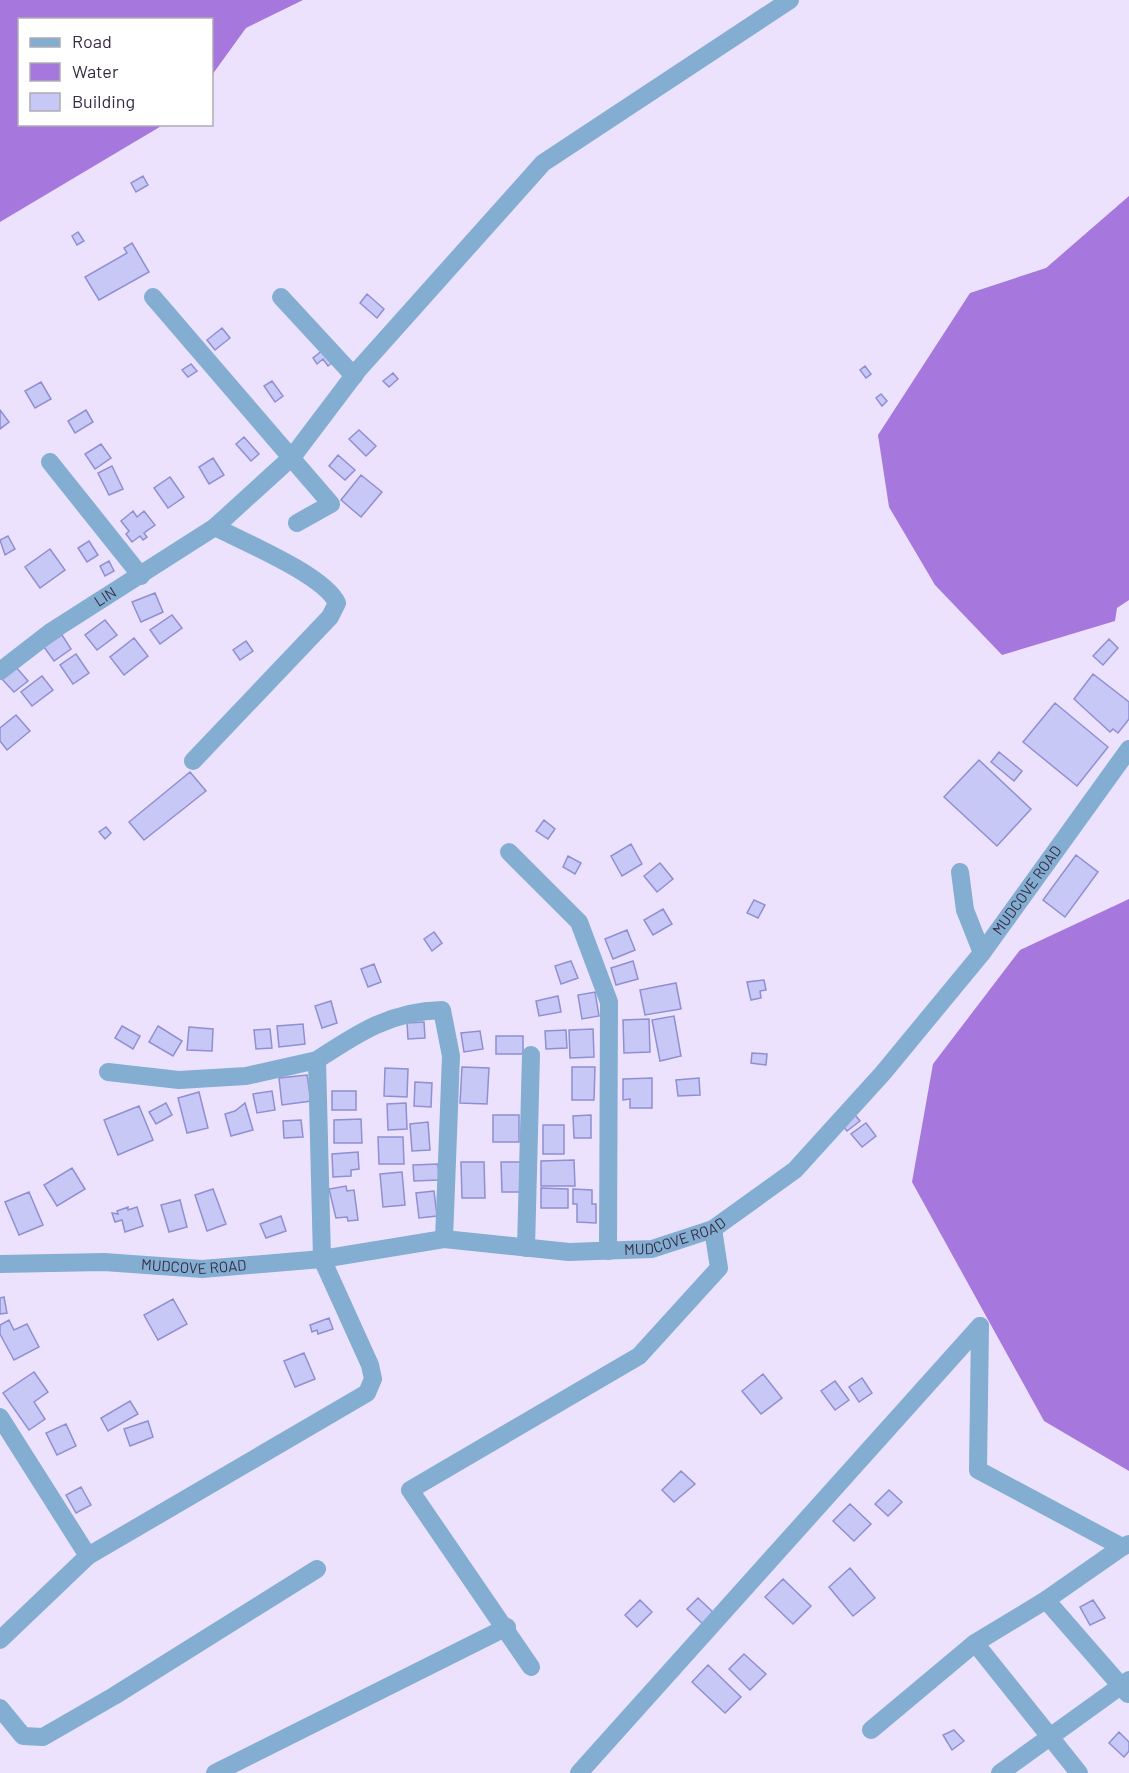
<svg xmlns="http://www.w3.org/2000/svg" width="1129" height="1773" font-family="Barlow,sans-serif">
  <style>
    .water { fill: #a677dd }
    .building { fill: #c7c8f5; stroke: #8f8fd1; stroke-width: 1.5 }
    .lines { fill: none; stroke-linecap: round; stroke-linejoin: round }
    .minor { stroke: #83aed1; stroke-width: 18 }
    .labels { text-anchor: middle; stroke-width: 5; stroke-linejoin: round; paint-order: stroke }
    .street-label { font-size: 15px; fill: #372b46; stroke: #fff }
  </style>
  <rect width="100%" height="100%" fill="#ede2fe"/>
  <!-- water -->
  <path class="water" d="M0,0H303L246,28L212,75V20H20V124L163,125L0,222Z
    M1129,196V600L1117,608L1115,621L1002,655L935,585L889,507L878,435L970,293L1046,268Z
    M1129,899V1471L1044,1421L912,1182L933,1064L1020,950Z"/>
  <!-- building -->
  <path class="building" d="M143,176L148,185L136,192L131,183Z
    M78,232L84,241L77,245L72,236Z
    M132,243L149,272L99,300L85,277L127,253L124,248Z
    M367,294L384,309L377,318L360,303Z
    M222,328L230,338L215,350L207,340Z
    M323,350L333,362L328,366L323,359L317,364L313,358Z
    M191,364L197,371L188,377L182,370Z
    M865,366L871,374L866,378L860,370Z
    M393,373L398,379L389,387L383,381Z
    M272,381L283,396L275,402L264,386Z
    M41,382L51,399L35,408L25,391Z
    M881,394L887,401L882,406L876,398Z
    M0,410L9,422L0,429Z
    M86,410L93,422L75,433L68,421Z
    M359,430L376,446L366,456L349,439Z
    M244,437L259,454L251,461L236,444Z
    M101,444L111,458L95,469L85,454Z
    M338,455L355,470L345,480L329,466Z
    M213,458L224,475L209,484L199,467Z
    M112,466L123,489L109,495L98,473Z
    M361,475L382,492L361,517L341,500Z
    M170,477L184,497L168,508L154,488Z
    M133,511L137,517L144,511L155,525L144,533L147,537L143,540L140,536L132,542L126,534L129,531L121,521Z
    M8,536L15,549L5,555L0,540Z
    M89,541L98,555L87,562L78,548Z
    M50,549L65,570L40,588L25,567Z
    M109,561L114,571L105,576L100,566Z
    M155,593L163,612L141,622L132,602Z
    M172,615L182,628L160,644L150,630Z
    M105,620L117,635L97,650L85,635Z
    M62,635L71,649L54,661L44,647Z
    M134,638L148,656L124,675L110,657Z
    M1109,639L1118,648L1103,665L1093,656Z
    M246,641L253,651L240,660L233,650Z
    M76,654L89,673L73,684L60,665Z
    M15,666L28,681L14,692L1,678Z
    M1093,674L1129,702V719L1118,733L1113,729L1110,732L1074,699Z
    M42,676L53,690L32,706L21,692Z
    M1055,703L1108,747L1077,786L1023,742Z
    M16,715L30,731L7,750L0,741V728Z
    M999,752L1022,771L1014,781L991,762Z
    M979,760L1031,809L997,846L944,797Z
    M190,772L206,791L144,840L129,822Z
    M544,820L555,829L548,839L536,831Z
    M106,827L111,833L105,839L99,832Z
    M631,844L642,864L622,876L611,856Z
    M1076,855L1098,872L1065,917L1043,900Z
    M568,856L581,863L575,874L563,867Z
    M660,863L673,879L657,892L644,876Z
    M754,900L765,905L758,918L747,913Z
    M663,909L672,924L653,935L644,920Z
    M627,930L635,950L613,959L605,939Z
    M434,932L442,943L432,951L424,939Z
    M571,961L578,978L561,984L555,966Z
    M633,961L638,979L616,985L611,968Z
    M374,964L381,982L368,987L361,969Z
    M764,980L766,990L760,991L761,998L751,1000L747,982Z
    M676,983L681,1009L645,1015L640,990Z
    M595,992L599,1016L582,1019L578,995Z
    M558,996L561,1012L539,1016L536,1001Z
    M331,1001L337,1023L322,1028L315,1006Z
    M674,1016L681,1056L660,1061L652,1020Z
    M649,1019L650,1052L624,1053L623,1020Z
    M424,1022L425,1038L408,1039L407,1023Z
    M303,1024L305,1044L279,1047L277,1026Z
    M122,1026L140,1036L133,1049L115,1038Z
    M158,1026L182,1041L173,1056L149,1042Z
    M189,1027L213,1029L212,1051L187,1050Z
    M270,1029L272,1048L256,1049L254,1030Z
    M593,1029L594,1057L570,1058L569,1030Z
    M566,1030L567,1048L546,1049L545,1031Z
    M480,1031L483,1049L464,1052L461,1033Z
    M496,1036H523V1054H496Z
    M752,1053L767,1054L766,1065L751,1063Z
    M462,1067L489,1068L487,1104L460,1103Z
    M572,1067H595L594,1100H572Z
    M385,1068L408,1069L407,1097L384,1096Z
    M307,1075L311,1101L282,1105L279,1078Z
    M652,1078V1108H630V1099L623,1100V1079Z
    M699,1078L700,1095L678,1096L676,1080Z
    M415,1082L432,1083L431,1107L414,1106Z
    M272,1091L275,1110L257,1113L253,1094Z
    M332,1091H356V1110H332Z
    M199,1092L208,1128L187,1133L178,1098Z
    M166,1103L172,1115L156,1124L149,1112Z
    M245,1103L253,1130L231,1136L225,1114L235,1111Z
    M406,1103L407,1129L388,1130L387,1104Z
    M139,1106L153,1140L118,1155L104,1120Z
    M493,1115H519V1142H493Z
    M591,1115V1138H574L573,1116Z
    M855,1115L860,1121L847,1131L842,1125Z
    M361,1119L362,1143H334V1120Z
    M301,1120L303,1137L284,1138L283,1121Z
    M428,1122L430,1150L412,1151L410,1124Z
    M866,1123L876,1136L862,1147L851,1134Z
    M543,1125H564V1154H543Z
    M378,1137H403L404,1164H379Z
    M358,1152L359,1169L351,1170V1176L333,1177L332,1154Z
    M574,1160L575,1186H541V1161Z
    M461,1162H484L485,1198H462Z
    M501,1162H522L521,1192H502Z
    M438,1164L439,1180L414,1181L413,1165Z
    M72,1168L85,1189L57,1206L44,1185Z
    M402,1172L405,1205L383,1207L380,1174Z
    M346,1186L347,1191L354,1190L358,1220L348,1221L347,1217L336,1218L329,1189Z
    M541,1188L568,1189V1208H541Z
    M213,1189L226,1224L207,1231L195,1195Z
    M573,1189L592,1190V1204H596V1223L577,1222V1204H573Z
    M434,1191L437,1216L419,1218L416,1193Z
    M29,1192L43,1225L19,1235L5,1202Z
    M180,1200L187,1227L169,1232L161,1205Z
    M128,1207V1210L137,1207L143,1226L125,1232L122,1220L115,1222L112,1213L118,1214L117,1211Z
    M281,1216L286,1231L266,1238L260,1224Z
    M4,1297L7,1313L0,1314V1298Z
    M173,1299L187,1324L158,1340L144,1315Z
    M329,1318L333,1329L318,1334L317,1330L312,1332L310,1325Z
    M9,1320L14,1330L27,1324L39,1347L14,1360L0,1334V1325Z
    M304,1353L315,1379L295,1387L284,1361Z
    M34,1372L48,1392L34,1402L45,1419L29,1430L3,1393Z
    M763,1374L782,1398L761,1414L742,1391Z
    M862,1378L872,1393L859,1402L849,1387Z
    M835,1381L849,1400L835,1410L821,1391Z
    M130,1401L138,1414L108,1431L101,1418Z
    M148,1421L153,1437L130,1446L124,1429Z
    M66,1424L76,1446L57,1455L46,1433Z
    M681,1471L695,1484L674,1502L662,1490Z
    M81,1487L91,1505L76,1513L66,1495Z
    M889,1490L902,1502L888,1516L875,1504Z
    M850,1504L871,1524L854,1541L833,1521Z
    M850,1568L875,1598L853,1616L829,1587Z
    M783,1579L811,1606L793,1624L765,1597Z
    M698,1598L716,1615L705,1626L687,1609Z
    M640,1600L652,1612L637,1627L625,1615Z
    M1093,1600L1105,1618L1090,1625L1080,1607Z
    M744,1654L766,1674L750,1690L729,1669Z
    M708,1665L741,1697L725,1713L692,1682Z
    M954,1730L964,1741L952,1750L943,1735Z
    M1119,1732L1129,1742V1751L1124,1757L1109,1743Z"/>
  <g class="lines">
    <!-- minor -->
    <g class="minor">
      <path d="M153,297L331,504L297,523"/>
      <path d="M281,297L354,376"/>
      <path d="M50,462L141,576"/>
      <path id="s1" d="M0,671L52,631L215,527L293,456L358,370L543,163L790,0"/>
      <path d="M193,761L330,617L337,603C324,575 244,542 215,527"/>
      <path d="M509,852L579,922L609,1002L608,1251"/>
      <path d="M960,872L965,910L982,953"/>
      <path d="M317,1060C358,1033 391,1011 442,1010L451,1056L444,1239"/>
      <path d="M526,1248L531,1055"/>
      <path id="s2" d="M0,1264L104,1262L202,1269L322,1259L444,1239L569,1252L652,1249L713,1229L795,1170L883,1073L982,953L1129,749"/>
      <path d="M980,1326L978,1470L1122,1547L1129,1544"/>
      <path d="M0,1417L88,1556"/>
      <path d="M1046,1600L1128,1694"/>
      <path d="M0,1640L88,1556L367,1393L373,1379L370,1365L322,1259L317,1060L246,1076L179,1080L108,1072"/>
      <path d="M975,1643L1079,1773"/>
      <path d="M531,1667L410,1490L639,1356L719,1268L713,1229"/>
      <path d="M0,1708L23,1736L43,1737L114,1696L317,1569"/>
      <path d="M871,1730L975,1643L1046,1600L1122,1547"/>
      <path d="M215,1773L507,1627"/>
      <path d="M579,1773L980,1326"/>
      <path d="M1000,1773L1129,1680"/>
    </g>
  </g>
  <g class="labels">
    <!-- street labels -->
    <g class="street-label">
      <text dy="5" stroke="none"><textPath href="#s1" startOffset="129">LIN</textPath></text>
      <text dy="5" stroke="none"><textPath href="#s2" startOffset="1184">MUDCOVE ROAD</textPath></text>
      <text dy="5" stroke="none"><textPath href="#s2" startOffset="680">MUDCOVE ROAD</textPath></text>
      <text dy="5" stroke="none"><textPath href="#s2" startOffset="194">MUDCOVE ROAD</textPath></text>
    </g>
  </g>
  <!-- legend -->
  <rect x="18" y="18" width="195" height="108" fill="#ffffff" stroke="#afaab5" stroke-width="1.5"/>
  <rect x="30" y="38" width="30" height="9" fill="#83aed1" stroke="#afaab5" stroke-width="1.5"/>
  <text x="72" y="48" font-size="18" fill="#372b46">Road</text>
  <rect x="30" y="63" width="30" height="18" fill="#a677dd" stroke="#afaab5" stroke-width="1.5"/>
  <text x="72" y="78" font-size="18" fill="#372b46">Water</text>
  <rect x="30" y="93" width="30" height="18" fill="#c7c8f5" stroke="#afaab5" stroke-width="1.5"/>
  <text x="72" y="108" font-size="18" fill="#372b46">Building</text>
</svg>
